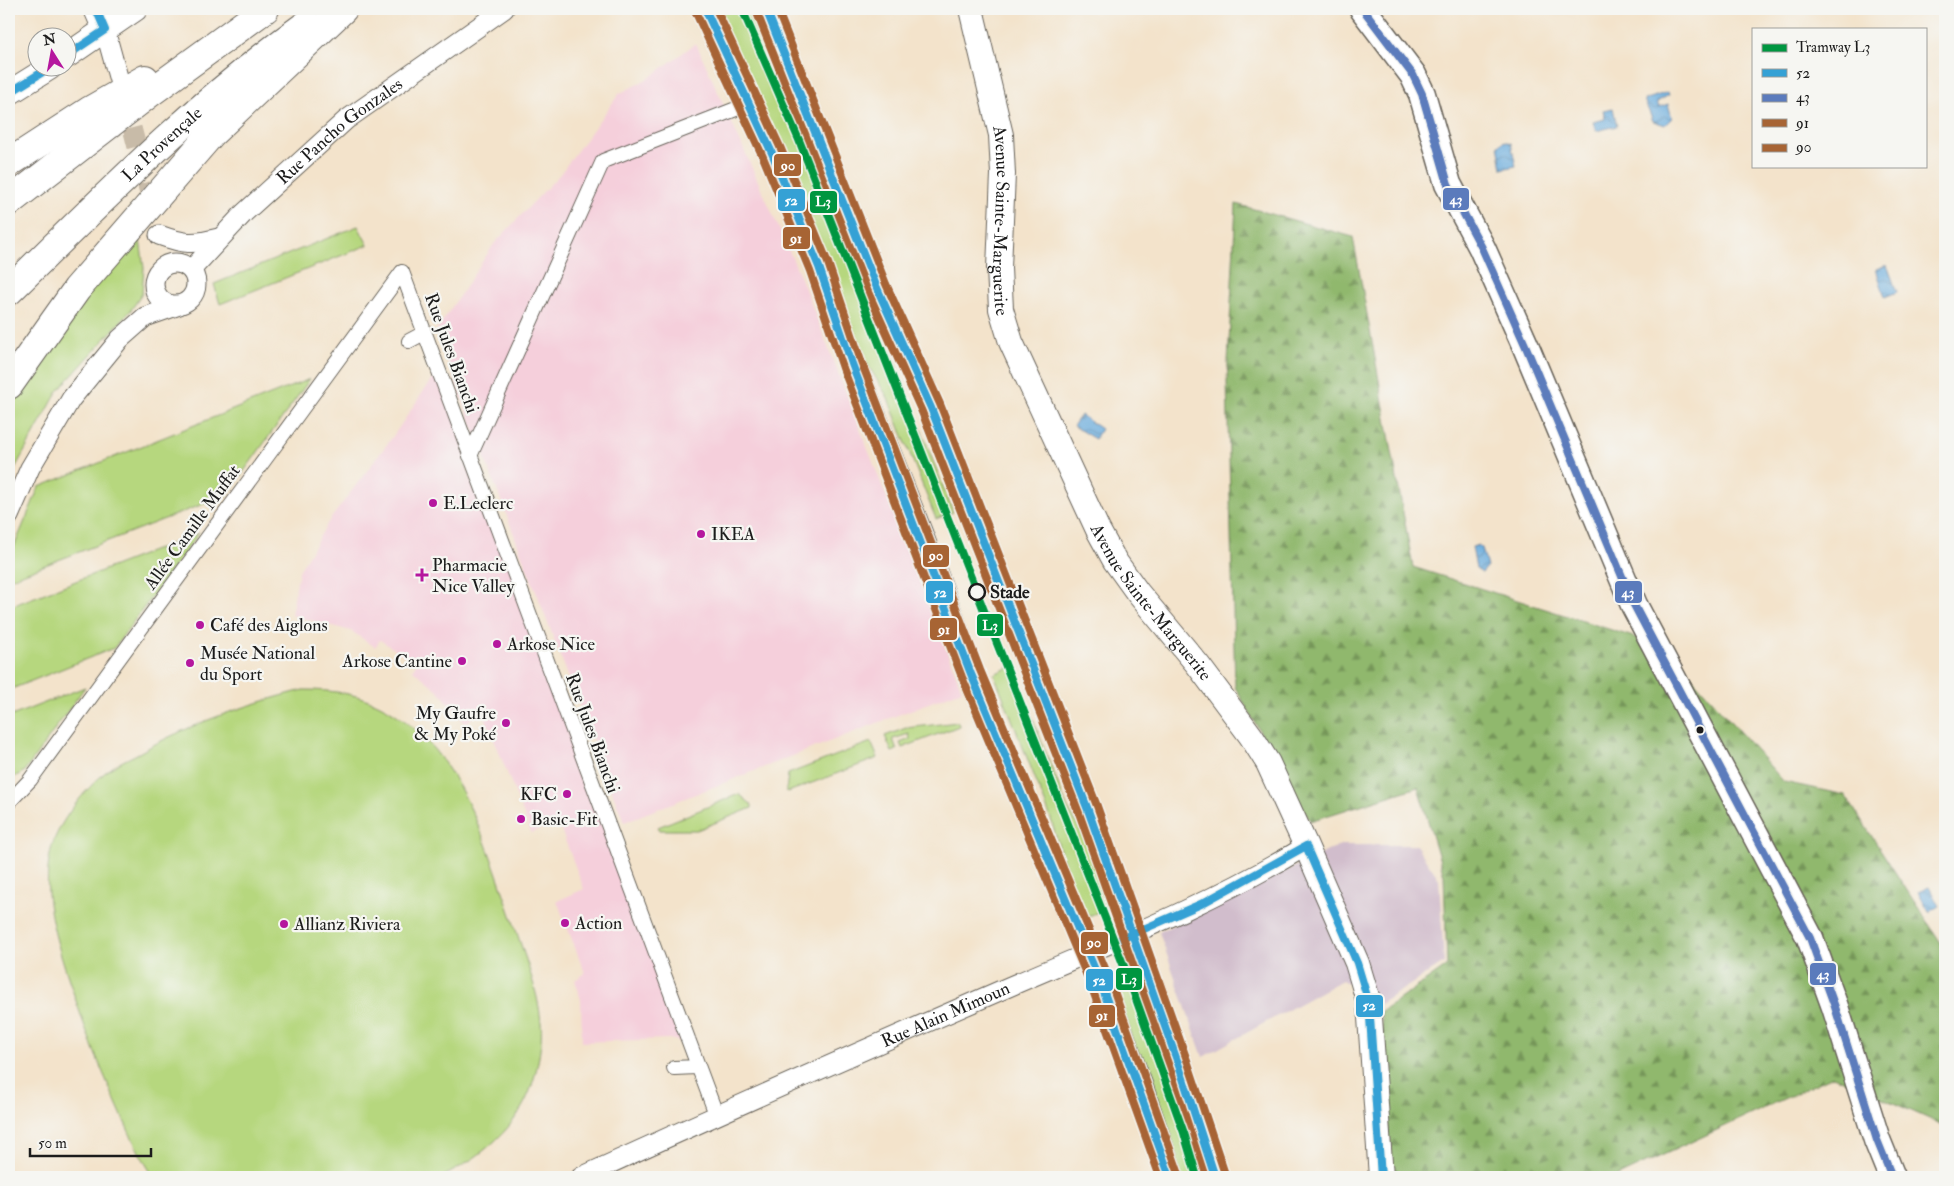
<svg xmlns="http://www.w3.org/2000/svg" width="1954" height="1186" font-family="'IM FELL Double Pica',serif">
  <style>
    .built { fill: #f5cfdb }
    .industrial { fill: #d1bdcc }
    .grass { fill: #b6d77e; stroke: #697a4d }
    .forest { fill: url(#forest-firs); stroke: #566a44 }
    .water { fill: url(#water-waves); stroke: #42637c }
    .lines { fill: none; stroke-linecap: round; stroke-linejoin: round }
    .minor-tunnel { stroke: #c8bba8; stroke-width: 19; stroke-dasharray: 19 9; stroke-linecap: butt }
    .pedestrian-casing { stroke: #676259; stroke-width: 16 }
    .minor-casing { stroke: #676259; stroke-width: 21 }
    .tertiary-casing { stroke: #676259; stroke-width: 26 }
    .secondary-casing { stroke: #676259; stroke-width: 29 }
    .motorway-casing { stroke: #676259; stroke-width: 30 }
    .pedestrian { stroke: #fff; stroke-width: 14 }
    .minor { stroke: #fff; stroke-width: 19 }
    .tertiary { stroke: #fff; stroke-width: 24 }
    .secondary { stroke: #fff; stroke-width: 26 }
    .motorway { stroke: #fff; stroke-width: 28 }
    .bus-1-casing { stroke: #f6f6f2; stroke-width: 11 }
    .bus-2-casing { stroke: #f6f6f2; stroke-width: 11 }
    .bus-3-casing { stroke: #f6f6f2; stroke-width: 11 }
    .bus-4-casing { stroke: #f6f6f2; stroke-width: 11 }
    .bus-1 { stroke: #35a1d5; stroke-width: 8 }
    .bus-2 { stroke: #5b7bbc; stroke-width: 8 }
    .bus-3 { stroke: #a76434; stroke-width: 8 }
    .bus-4 { stroke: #a76434; stroke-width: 8 }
    .tram-1-casing { stroke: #f6f6f2; stroke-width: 11 }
    .tram-1 { stroke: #009640; stroke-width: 8 }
    .poi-dot { fill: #b5179e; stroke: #f6f6f2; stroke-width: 2 }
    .stop-dot { fill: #f6f6f2; stroke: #1c1c1c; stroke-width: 2.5 }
    .bus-dot { fill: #1c1c1c; stroke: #f6f6f2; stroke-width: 2 }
    .labels { text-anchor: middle; stroke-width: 4.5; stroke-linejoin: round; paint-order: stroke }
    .street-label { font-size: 18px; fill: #1c1c1c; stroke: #f6f6f2 }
    .poi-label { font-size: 18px; fill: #1c1c1c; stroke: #f6f6f2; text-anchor: start }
    .stop-label { font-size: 18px; font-weight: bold; fill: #1c1c1c; stroke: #f6f6f2; text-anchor: start }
    .line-badge { stroke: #f6f6f2; stroke-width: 2 }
    .badge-label { font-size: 14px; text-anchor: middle; font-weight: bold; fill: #fff }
  </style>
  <defs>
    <pattern id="forest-firs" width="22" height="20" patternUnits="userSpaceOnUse" patternTransform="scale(1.25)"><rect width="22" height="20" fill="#90b86d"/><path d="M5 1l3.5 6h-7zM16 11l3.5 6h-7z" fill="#759559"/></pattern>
    <pattern id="water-waves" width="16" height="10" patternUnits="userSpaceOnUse" patternTransform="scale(1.25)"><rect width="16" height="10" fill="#68aadc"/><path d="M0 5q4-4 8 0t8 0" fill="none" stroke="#558ab2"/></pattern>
  </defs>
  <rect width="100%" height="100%" fill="#f6f6f2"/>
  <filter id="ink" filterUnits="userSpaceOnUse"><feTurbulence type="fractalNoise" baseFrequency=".02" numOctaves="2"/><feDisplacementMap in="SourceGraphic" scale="10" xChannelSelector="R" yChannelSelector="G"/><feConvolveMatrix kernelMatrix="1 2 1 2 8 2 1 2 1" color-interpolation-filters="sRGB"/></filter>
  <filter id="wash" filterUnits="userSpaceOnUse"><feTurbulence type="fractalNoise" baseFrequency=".0096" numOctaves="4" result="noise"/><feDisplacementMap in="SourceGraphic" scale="20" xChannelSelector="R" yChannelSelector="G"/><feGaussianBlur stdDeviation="1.12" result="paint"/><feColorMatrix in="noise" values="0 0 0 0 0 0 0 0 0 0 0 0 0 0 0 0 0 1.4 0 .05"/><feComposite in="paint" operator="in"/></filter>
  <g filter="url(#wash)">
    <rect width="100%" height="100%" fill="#f3e3cb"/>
    <!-- built -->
    <path class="built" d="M696,43L799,273L962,690L624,822L436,331L494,244L560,174L619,94L649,78Z
      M438,370L688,1043L669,1039L582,1042L581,1000L575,980L585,973L557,901L584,889L558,822L531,833L482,709L465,724L439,691L413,670L416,663L380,640L375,647L351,631L291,615L299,571L329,521L394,435Z"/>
    <!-- industrial -->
    <path class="industrial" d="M1340,845H1416L1439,879L1444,963L1380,1004L1342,980L1203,1057L1159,932Z"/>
    <!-- grass -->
    <path class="grass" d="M717,9H757L881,321L900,376L953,512L936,519L887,396L854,343Z
      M358,226L368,245L220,304L214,284Z
      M139,233L144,268L142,294L131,310L58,391L9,479V402L82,297Z
      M310,379L227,495L9,579V559L39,487Z
      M199,533L114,648L9,690V607Z
      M1012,666L1067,807L1093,852L1110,908L1083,918L1069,881L1050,816L994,674Z
      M85,687L25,771L9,780V717Z
      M303,690C342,690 373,696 405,721C465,767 490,854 514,924C524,955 538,989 541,1022C543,1041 538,1067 532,1085C518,1128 481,1157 442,1177H154C137,1152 126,1125 113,1096C99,1064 86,1032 75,998C60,952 39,898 51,850C57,823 86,788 107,771C116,764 127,759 137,754C189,724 245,705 303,690Z
      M958,722L959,726L902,748L900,743L910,739L909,734L893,739L897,750L892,752L885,736L906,728Z
      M871,742L878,758L788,792L786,791L788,774Z
      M739,794L752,805V808L697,830H660L658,827Z
      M1131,976L1137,978L1207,1177H1178L1114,984Z"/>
    <!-- forest -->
    <path class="forest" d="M1236,204L1353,237L1413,567L1665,647L1784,782L1845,795L1945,949V1126L1833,1076L1616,1177H1391L1381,1012L1447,966L1444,875L1418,787L1310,821L1235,687L1227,382Z"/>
    <!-- water -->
    <path class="water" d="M1668,92L1669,95L1657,102L1659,107L1668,104L1672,118L1665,125L1653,121L1644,100Z
      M1613,108L1617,126L1596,131L1593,122L1605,119L1603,110Z
      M1504,141L1511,143L1516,166L1502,169L1498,145Z
      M1887,265L1897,292L1885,297L1876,269Z
      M1081,415L1101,429L1095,439L1073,426Z
      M1478,545L1482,548L1487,567L1482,573L1476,569L1472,547Z
      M1929,887L1939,906L1929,912L1918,892Z"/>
  </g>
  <g filter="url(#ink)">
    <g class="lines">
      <!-- minor-tunnel -->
      <path class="minor-tunnel" d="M125,101L154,212"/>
      <!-- pedestrian casing -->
      <g class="pedestrian-casing">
        <path id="pedestrian" d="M402,272L716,1114
          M409,341L424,333
          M470,456L603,161L741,107
          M9,802L30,780L402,272
          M674,1068L697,1067"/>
      </g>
      <!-- minor casing -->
      <g class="minor-casing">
        <g id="minor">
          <path d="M105,30L120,84"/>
          <path d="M159,235C184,244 192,245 219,238"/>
          <circle cx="175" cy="284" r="21"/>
          <path id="s1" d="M191,270L244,213L346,120L504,9"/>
          <path d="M9,516L30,468L71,399L120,339L145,317L179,305"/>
          <path id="s2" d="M581,1177C724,1111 868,1048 1013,985C1113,942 1213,903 1306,846"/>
        </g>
      </g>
      <!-- tertiary casing -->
      <g class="tertiary-casing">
        <g id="tertiary">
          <path d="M96,9L105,30"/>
          <path id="s3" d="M971,9L1001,135L1003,174L999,268L1001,309L1011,342L1098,530L1115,561L1138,593L1198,665L1251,736L1268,763L1306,846L1357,963L1369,1003L1381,1177"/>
          <path d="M68,55L135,9"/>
          <path d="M9,93L49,68"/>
        </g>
      </g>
      <!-- secondary casing -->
      <g class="secondary-casing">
        <path id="secondary" d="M705,9L772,153L819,267L852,364L919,534L971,674L1101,984L1138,1083L1170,1177
          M766,9L877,288L931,408L1088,810L1179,1066L1215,1177
          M1363,9L1413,75L1422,94L1448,184L1482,248L1526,347L1634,605L1810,938L1835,1007L1877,1140L1892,1177"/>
      </g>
      <!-- motorway casing -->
      <g class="motorway-casing">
        <g id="motorway">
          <path d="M9,163L89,111L145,79"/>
          <path d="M9,202L150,93L265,9"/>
          <path id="s4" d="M9,291C105,197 197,103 307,24"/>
          <path d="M9,385L77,289L212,133L343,9"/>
        </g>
      </g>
      <!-- pedestrian -->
      <use href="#pedestrian" class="pedestrian"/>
      <!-- minor -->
      <use href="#minor" class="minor"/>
      <!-- tertiary -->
      <use href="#tertiary" class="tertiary"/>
      <!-- secondary -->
      <use href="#secondary" class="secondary"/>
      <!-- motorway -->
      <use href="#motorway" class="motorway"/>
      <!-- bus-1 casing -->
      <g class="bus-1-casing">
        <path id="bus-1" d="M705,9L772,153L819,267L852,364L971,674L1101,984L1170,1177
          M766,9L877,288L931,408L1088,810L1179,1066L1215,1177
          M68,55L105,30L96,9
          M9,93L49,68
          M1306,846L1357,963L1369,1003L1381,1177
          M1091,952L1201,904L1306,846"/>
      </g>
      <!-- bus-2 casing -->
      <g class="bus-2-casing">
        <path id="bus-2" d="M1363,9L1413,75L1422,94L1448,184L1482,248L1526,347L1634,605L1810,938L1835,1007L1877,1140L1892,1177"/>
      </g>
      <!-- bus-3 casing -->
      <g class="bus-3-casing">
        <path id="bus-3" d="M696,13L763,157L810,271L843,368L962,677L1092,988L1160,1177
          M757,13L868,292L922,412L1079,813L1170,1069L1205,1177"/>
      </g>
      <!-- bus-4 casing -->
      <g class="bus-4-casing">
        <path id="bus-4" d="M716,9L781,149L828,263L861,361L980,670L1110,980L1179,1174
          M777,9L886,284L940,404L1097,806L1188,1063L1225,1174"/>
      </g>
      <!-- bus-1 -->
      <use href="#bus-1" class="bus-1"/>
      <!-- bus-2 -->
      <use href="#bus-2" class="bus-2"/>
      <!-- bus-3 -->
      <use href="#bus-3" class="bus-3"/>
      <!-- bus-4 -->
      <use href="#bus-4" class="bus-4"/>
      <!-- tram-1 casing -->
      <g class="tram-1-casing">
        <path id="tram-1" d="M742,9L799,140L1127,974L1184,1133L1197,1177"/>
      </g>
      <!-- tram-1 -->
      <use href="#tram-1" class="tram-1"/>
    </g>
  </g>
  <!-- markers -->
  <g class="poi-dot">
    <circle cx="433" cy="503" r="5"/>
    <circle cx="701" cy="534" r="5"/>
    <path d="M419.5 567.5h5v5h5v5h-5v5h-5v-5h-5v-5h5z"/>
    <circle cx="200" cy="625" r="5"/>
    <circle cx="497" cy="644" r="5"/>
    <circle cx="462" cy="661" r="5"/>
    <circle cx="190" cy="663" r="5"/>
    <circle cx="506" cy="723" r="5"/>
    <circle cx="567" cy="794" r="5"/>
    <circle cx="521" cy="819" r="5"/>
    <circle cx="565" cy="923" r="5"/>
    <circle cx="284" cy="924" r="5"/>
  </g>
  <circle class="stop-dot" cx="977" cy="592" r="8"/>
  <circle class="bus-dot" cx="1700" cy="730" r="4.5"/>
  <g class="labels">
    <!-- street labels -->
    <g class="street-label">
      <text dy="6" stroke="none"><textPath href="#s1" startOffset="204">Rue Pancho Gonzales</textPath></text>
      <text dy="6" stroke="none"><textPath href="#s4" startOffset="212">La Provençale</textPath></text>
      <text dy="6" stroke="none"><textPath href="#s3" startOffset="215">Avenue Sainte-Marguerite</textPath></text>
      <text transform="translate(452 353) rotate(70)" y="6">Rue Jules Bianchi</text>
      <text transform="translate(192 527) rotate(-54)" y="6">Allée Camille Muffat</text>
      <text dy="6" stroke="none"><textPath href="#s3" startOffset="635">Avenue Sainte-Marguerite</textPath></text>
      <text transform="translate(593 733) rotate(70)" y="6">Rue Jules Bianchi</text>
      <text dy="6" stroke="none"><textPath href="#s2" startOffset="399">Rue Alain Mimoun</textPath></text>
    </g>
    <!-- poi labels -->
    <g class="poi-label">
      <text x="443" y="509">E.Leclerc</text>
      <text x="711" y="540">IKEA</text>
      <text x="432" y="571">Pharmacie<tspan x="432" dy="21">Nice Valley</tspan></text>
      <text x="210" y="631">Café des Aiglons</text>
      <text x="507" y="650">Arkose Nice</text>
      <text x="200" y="659">Musée National<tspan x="200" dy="21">du Sport</tspan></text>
      <text x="452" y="667" text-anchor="end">Arkose Cantine</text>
      <text x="496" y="719" text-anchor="end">My Gaufre<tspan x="496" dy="21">&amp; My Poké</tspan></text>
      <text x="557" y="800" text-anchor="end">KFC</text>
      <text x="531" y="825">Basic-Fit</text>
      <text x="575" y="929">Action</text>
      <text x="294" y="930">Allianz Riviera</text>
    </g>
    <!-- stop labels -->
    <g class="stop-label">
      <text x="990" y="598">Stade</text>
    </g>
  </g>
  <g class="line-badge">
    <rect x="773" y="153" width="29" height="24" rx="5" fill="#a76434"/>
    <rect x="1442" y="187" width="28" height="24" rx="5" fill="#5b7bbc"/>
    <rect x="777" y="188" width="29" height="24" rx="5" fill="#35a1d5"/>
    <rect x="809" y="190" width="29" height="24" rx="5" fill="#009640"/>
    <rect x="782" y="226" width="29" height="24" rx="5" fill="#a76434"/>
    <rect x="922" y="544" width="28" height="24" rx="5" fill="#a76434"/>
    <rect x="1614" y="580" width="29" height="24" rx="5" fill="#5b7bbc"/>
    <rect x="925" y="580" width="29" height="24" rx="5" fill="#35a1d5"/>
    <rect x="976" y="613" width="28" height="24" rx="5" fill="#009640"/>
    <rect x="929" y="617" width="29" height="24" rx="5" fill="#a76434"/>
    <rect x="1080" y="931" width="29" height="24" rx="5" fill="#a76434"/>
    <rect x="1809" y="962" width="28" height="24" rx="5" fill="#5b7bbc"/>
    <rect x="1115" y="967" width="28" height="24" rx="5" fill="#009640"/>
    <rect x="1085" y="968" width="29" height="24" rx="5" fill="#35a1d5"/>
    <rect x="1355" y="994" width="29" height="24" rx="5" fill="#35a1d5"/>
    <rect x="1088" y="1004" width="28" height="24" rx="5" fill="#a76434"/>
  </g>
  <g class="badge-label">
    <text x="788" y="170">90</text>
    <text x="1456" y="204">43</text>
    <text x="791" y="205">52</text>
    <text x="823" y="206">L3</text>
    <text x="796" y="243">91</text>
    <text x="936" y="560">90</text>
    <text x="1628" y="597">43</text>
    <text x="940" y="597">52</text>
    <text x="990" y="630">L3</text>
    <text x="944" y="634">91</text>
    <text x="1094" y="947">90</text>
    <text x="1823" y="979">43</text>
    <text x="1129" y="984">L3</text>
    <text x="1099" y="985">52</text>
    <text x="1369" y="1010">52</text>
    <text x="1102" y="1020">91</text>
  </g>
  <!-- margin -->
  <rect width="1954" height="1186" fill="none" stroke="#f6f6f2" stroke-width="30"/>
  <!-- legend -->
  <rect x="1752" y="28" width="175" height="140" fill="#f6f6f2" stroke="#9f9f9c"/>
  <rect x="1762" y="44" width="25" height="8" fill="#009640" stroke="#9f9f9c"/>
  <text x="1796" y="52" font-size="15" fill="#1c1c1c">Tramway L3</text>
  <rect x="1762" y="69" width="25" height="8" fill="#35a1d5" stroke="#9f9f9c"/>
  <text x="1796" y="78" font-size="15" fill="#1c1c1c">52</text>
  <rect x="1762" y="94" width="25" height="8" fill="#5b7bbc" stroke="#9f9f9c"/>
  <text x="1796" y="102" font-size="15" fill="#1c1c1c">43</text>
  <rect x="1762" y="119" width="25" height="8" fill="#a76434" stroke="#9f9f9c"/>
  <text x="1796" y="128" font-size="15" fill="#1c1c1c">91</text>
  <rect x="1762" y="144" width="25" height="8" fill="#a76434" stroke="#9f9f9c"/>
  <text x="1796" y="152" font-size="15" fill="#1c1c1c">90</text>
  <!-- north arrow -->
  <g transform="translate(52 52) rotate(349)"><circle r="24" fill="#f6f6f2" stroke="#9f9f9c"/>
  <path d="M0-4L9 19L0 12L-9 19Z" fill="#b5179e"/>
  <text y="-8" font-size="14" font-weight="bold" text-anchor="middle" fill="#1c1c1c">N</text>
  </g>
  <!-- scale -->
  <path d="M30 1148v8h121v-8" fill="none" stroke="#1c1c1c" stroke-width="2.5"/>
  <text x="38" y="1148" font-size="15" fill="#1c1c1c" stroke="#f6f6f2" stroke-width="4" paint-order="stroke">50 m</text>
</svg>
